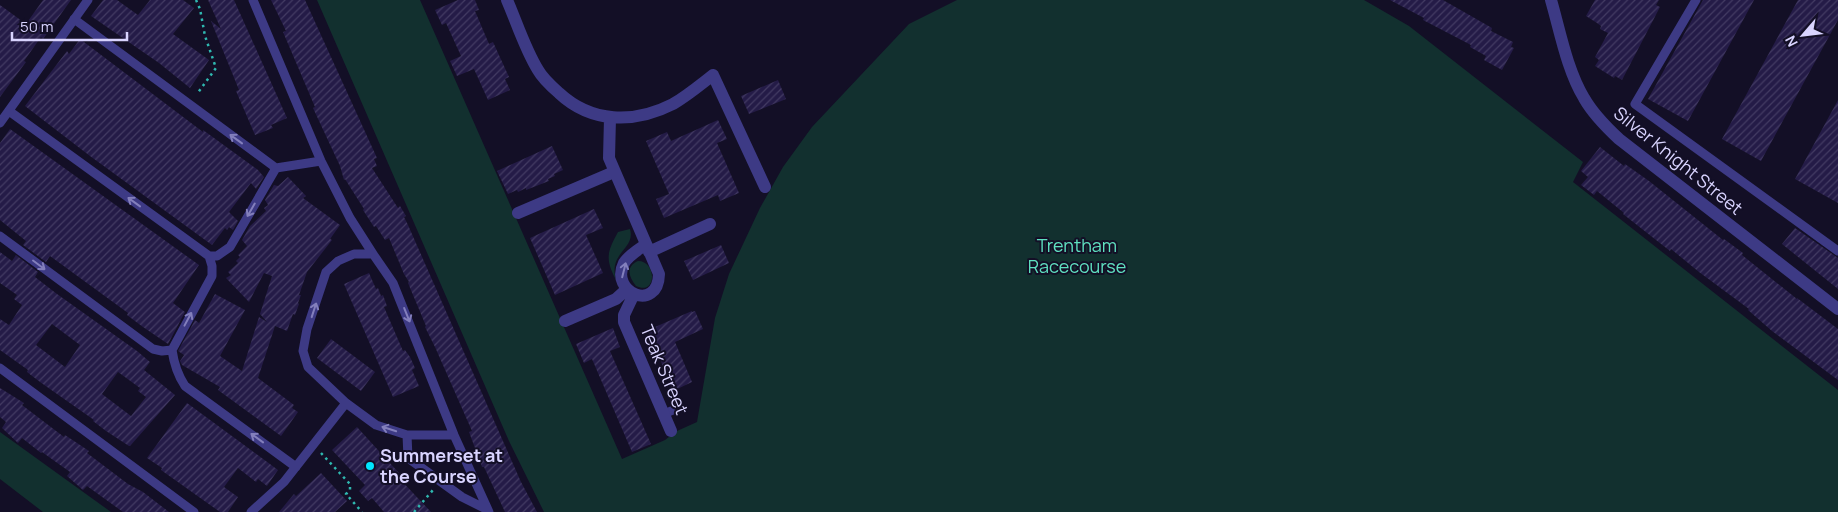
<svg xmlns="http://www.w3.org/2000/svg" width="1838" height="512" font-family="Manrope,sans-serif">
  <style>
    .green { fill: #12302f }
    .building { fill: url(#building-hatch); fill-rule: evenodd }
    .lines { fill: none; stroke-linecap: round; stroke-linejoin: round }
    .path { stroke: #2fb8b0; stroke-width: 2.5; stroke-dasharray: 2.5 4; stroke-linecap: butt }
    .service { stroke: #3d3a85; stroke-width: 9 }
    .minor { stroke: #3d3a85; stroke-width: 12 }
    .oneway { stroke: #837fbc }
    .poi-dot { fill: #00e5ff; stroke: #130f26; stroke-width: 2 }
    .labels { text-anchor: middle; stroke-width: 4; stroke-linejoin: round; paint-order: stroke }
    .street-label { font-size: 18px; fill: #d9d4ff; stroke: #130f26 }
    .park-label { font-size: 18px; fill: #5fe0c0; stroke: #130f26 }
    .poi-label { font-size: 18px; font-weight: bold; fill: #d9d4ff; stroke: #130f26; text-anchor: start }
  </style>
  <defs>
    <pattern id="building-hatch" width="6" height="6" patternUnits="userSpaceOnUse" patternTransform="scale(1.25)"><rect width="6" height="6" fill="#241b47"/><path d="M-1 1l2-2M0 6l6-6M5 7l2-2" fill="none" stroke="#433b63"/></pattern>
  </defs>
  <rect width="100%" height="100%" fill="#130f26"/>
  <!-- green -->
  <path class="green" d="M317,0H420L622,459L665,440L677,431L697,422L715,318L729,274L760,208L783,167L812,127L909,24L957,0H1364L1409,26L1583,162L1573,182L1838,390V512H544L509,441Z
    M630,229C636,249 608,252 616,280C605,259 607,252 618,232Z
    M638,261C657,261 657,296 636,286C629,277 625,267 638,261Z
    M0,432L111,512H43L0,479Z"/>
  <!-- building -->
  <path class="building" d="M43,0H71L43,39L41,37L24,61L26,62L0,97V5L26,24Z
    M103,0H117L138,15L150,0H183L194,8L173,34L209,60L190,88L159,63L91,16Z
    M208,0H234L287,118L271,125L273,128L255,135L236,91L239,90L211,21L221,29Z
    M271,0H305L377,158L374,159L377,166L372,168L398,208L400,206L406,216L404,217L408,225L521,482L537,512H505L484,467H482L469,432L472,431L435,347L425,327L426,326L408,283L409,282L404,274L389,238L385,240L376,226L374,227L363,210L364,209L345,179L344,180L340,166L313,108L315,107L283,32L286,31Z
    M458,0H475L479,10L475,11L489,44L493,42L509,77L505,79L510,90L488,100L474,69L457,76L450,61L461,56L446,23L442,25L435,10Z
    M1390,0H1443L1492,28L1491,31L1513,42L1511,47L1514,48L1502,70L1484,60L1486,56L1470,47L1471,45L1423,20L1424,18Z
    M1595,0H1659L1656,5L1660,7L1622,80L1615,76L1614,78L1595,66L1599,60L1595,57L1608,33L1600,29L1601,26L1597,23L1586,16Z
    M1703,0H1754L1688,121L1648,99Z
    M1798,0H1838V20L1761,161L1722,139Z
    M80,39L203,132V130L258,170L264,177L256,189L251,183L229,212L238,221L233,230L229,227L227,230L225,228L212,245L90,156L25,106L67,51L69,54Z
    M778,80L786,99L749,114L741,96Z
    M1838,100V203L1795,179Z
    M718,120L727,139L717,143L739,193L720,201L718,195L664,218L656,199L669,194L646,141L667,132L671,141Z
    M10,129L199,265L173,303L185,312L168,344L143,327L127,315L128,313L50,256L46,262L23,245L26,241L0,220V143Z
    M552,146L563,170L554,174L555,176L548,179L549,181L526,190V188L518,192L517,190L508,194L497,171Z
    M1600,147L1624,166L1625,164L1649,181L1723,240L1724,239L1743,253L1742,255L1797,299V298L1838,329V380L1772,331L1748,310L1749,309L1699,272L1671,249L1670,251L1623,214L1624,213L1597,191L1594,195L1581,185L1588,177L1581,171Z
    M288,177L306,196L303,198L340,225L330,239L332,240L307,272L299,295H301L298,303L299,304L295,315L293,314L287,331L275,326L258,378L294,405L292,408L298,412L281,436L218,390L220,387L182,365L180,361L184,355L178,351L195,320L199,323L215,294L245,310L220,356L242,371L259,317L267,322L260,314L272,276L264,273L249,302L226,278L231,275L228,272L238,263L236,261L240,257L238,255L247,246L242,240L250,226L266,211L264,208L268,205L265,200L274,185L278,186Z
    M594,209L603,228L586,235L603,273L555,295L530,238Z
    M1795,228L1838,258V289L1782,244Z
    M721,245L729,263L693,280L684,261Z
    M0,252L12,261L16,255L38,272L35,277L57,294L137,351L150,362L144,370L175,395L130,446H129L106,431L93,421L94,420L40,382L27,372L28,370L0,350V319L9,325L22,305L14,299L17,295L0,283ZM52,324L80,345L65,367L36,345ZM118,372L140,388L138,391L146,397L131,416L102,394Z
    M369,273L376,289L378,288L381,296L383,295L387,306L384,307L403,351L405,350L410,357L415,368L412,370L419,386L393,397L344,284Z
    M692,311V312L695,311L703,329L675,342L692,382L673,391L648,330Z
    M613,328L620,347L610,351L651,444L632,452L592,359L584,363L576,344Z
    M331,339L375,372L361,391L317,358Z
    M0,388L24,403L22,405L64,437L65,435L89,451L87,453L128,484L143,492L169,512H123L87,486L83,490L67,476L70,472L42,452L41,453L22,438L18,443L2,428L6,422L0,417Z
    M187,403L278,470L267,486L258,479L256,482L238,468L224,487L238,497L228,512H220L161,470L162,468L147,458Z
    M357,427L399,473L397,476L431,512H384L372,498L368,501L359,491L365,485L332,450Z
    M321,473L347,501L335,512H279L294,494L296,496Z"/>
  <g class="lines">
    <!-- path -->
    <path class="path" d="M196,0L200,9L205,36L216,68L197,94
      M321,453L350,484V490L346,494L362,512
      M414,512L433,490"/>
    <!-- service -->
    <path class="service" d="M253,0L321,161L350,218L373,254
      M1696,0L1635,104L1838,251
      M74,19L276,168L321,161
      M9,111L209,256L212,266V276L172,350C174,364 177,374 185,386L296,467
      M0,123L88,0
      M0,236L153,349L162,351L172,350
      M209,256H217L230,247L276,168
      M0,368L194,512
      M664,414L680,407
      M407,435L408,458L462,497L488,510
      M454,435H407L376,425L346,403L308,367L303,351L307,329L326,272L338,261L354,254H373L393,283L454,435L489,512
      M251,512L284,482L346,403"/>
    <!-- minor -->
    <path class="minor" d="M507,0C517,23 525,49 538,70C543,79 551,86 559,93C591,123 634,124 673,104C687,96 700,85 713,75L765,187
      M1551,0C1560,31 1567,70 1584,98C1593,114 1605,126 1619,139L1838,309
      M610,118L609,158L659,274C658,313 609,293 624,263C629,255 638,250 645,245
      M518,213L614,172
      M649,252L710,224
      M634,294L624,315V322L671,431
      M565,321L616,299L627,289"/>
  </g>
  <!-- one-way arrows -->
  <defs><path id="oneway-shaft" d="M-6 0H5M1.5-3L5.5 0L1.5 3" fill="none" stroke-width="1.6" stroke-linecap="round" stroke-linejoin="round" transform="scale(1.25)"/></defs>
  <g class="oneway">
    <use href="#oneway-shaft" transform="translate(236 139) rotate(-144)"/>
    <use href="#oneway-shaft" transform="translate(134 202) rotate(-144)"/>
    <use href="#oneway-shaft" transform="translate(251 210) rotate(120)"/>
    <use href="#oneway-shaft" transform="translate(39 265) rotate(37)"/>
    <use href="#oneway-shaft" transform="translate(624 270) rotate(-76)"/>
    <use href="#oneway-shaft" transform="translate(314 310) rotate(-72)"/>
    <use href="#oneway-shaft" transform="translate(407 315) rotate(68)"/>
    <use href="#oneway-shaft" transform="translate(188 319) rotate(-62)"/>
    <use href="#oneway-shaft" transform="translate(389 429) rotate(-162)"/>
    <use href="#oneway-shaft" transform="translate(257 438) rotate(-144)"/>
  </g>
  <!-- markers -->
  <circle class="poi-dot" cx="370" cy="466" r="5"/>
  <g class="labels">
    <!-- street labels -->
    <g class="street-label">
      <text transform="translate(1678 161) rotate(39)" y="6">Silver Knight Street</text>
      <text transform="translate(664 370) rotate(67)" y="6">Teak Street</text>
    </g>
    <!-- park labels -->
    <g class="park-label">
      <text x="1077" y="252">Trentham<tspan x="1077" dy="21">Racecourse</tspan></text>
    </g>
    <!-- poi labels -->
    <g class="poi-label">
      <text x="380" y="462">Summerset at<tspan x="380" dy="21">the Course</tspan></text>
    </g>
  </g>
  <!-- north arrow -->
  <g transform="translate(1803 35) rotate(242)" stroke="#130f26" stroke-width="4" paint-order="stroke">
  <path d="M0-4L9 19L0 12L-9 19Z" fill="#d9d4ff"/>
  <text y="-8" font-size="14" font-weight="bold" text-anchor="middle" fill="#d9d4ff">N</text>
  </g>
  <!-- scale -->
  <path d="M12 32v8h115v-8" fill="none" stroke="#d9d4ff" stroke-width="2.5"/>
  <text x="20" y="32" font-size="15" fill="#d9d4ff" stroke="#130f26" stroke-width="4" paint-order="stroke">50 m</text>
</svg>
